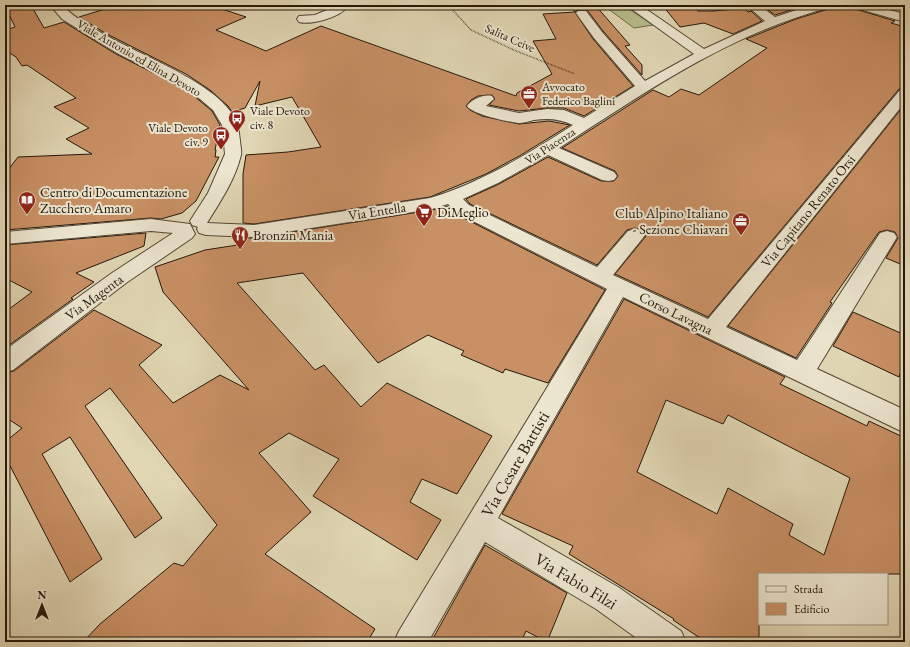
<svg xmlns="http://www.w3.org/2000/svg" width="910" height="647" font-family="'EB Garamond',serif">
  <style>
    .green { fill: #b6bd8b; stroke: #6e6a4a }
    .building { fill: #c89065; stroke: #26180a; fill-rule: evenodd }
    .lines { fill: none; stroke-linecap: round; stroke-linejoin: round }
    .minor-casing { stroke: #554835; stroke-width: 2 }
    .path { stroke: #26180a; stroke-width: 1.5; stroke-dasharray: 0.5 1; stroke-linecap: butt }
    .minor { fill: #ece5cf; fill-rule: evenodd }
    .labels { text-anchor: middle; stroke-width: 4; stroke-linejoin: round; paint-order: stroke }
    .far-street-label { font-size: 12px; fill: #26180a; stroke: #ece5cf }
    .far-poi-label { font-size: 12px; fill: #26180a; stroke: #ece5cf; text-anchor: start }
    .poi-label { font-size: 14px; fill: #26180a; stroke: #ece5cf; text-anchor: start }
    .street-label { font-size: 14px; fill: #26180a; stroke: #ece5cf }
    .near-street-label { font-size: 17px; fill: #26180a; stroke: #ece5cf }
  </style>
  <rect width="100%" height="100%" fill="#e1d7b5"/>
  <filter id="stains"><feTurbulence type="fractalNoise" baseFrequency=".005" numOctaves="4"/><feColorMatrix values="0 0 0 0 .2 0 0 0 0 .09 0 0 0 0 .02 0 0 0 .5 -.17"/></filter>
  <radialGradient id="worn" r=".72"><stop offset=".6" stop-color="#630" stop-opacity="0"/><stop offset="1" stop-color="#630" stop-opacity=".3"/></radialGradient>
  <!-- green -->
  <path class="green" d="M603,5H623L653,25L634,28Z"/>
  <!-- building -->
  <path class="building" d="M20,5H31L44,28L64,22L116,54L187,90L212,111L220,125L215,150H216L215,157H219L196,201L182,213L161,219L151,218L5,230V174L18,157L92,154L66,139L89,128L54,107L76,98L27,65L22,66L16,57L5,50V30L15,27L6,8Z
    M118,5H210L246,17L216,30L266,51L321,26L516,96L517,93L552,74L533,41L556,39L543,14L575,12L593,39L633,86L584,116L564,108H547L519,111L489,105L495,99L492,95L478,96L471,100L466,106L470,110L482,116L519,124L549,121L570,125L521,155L486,174L430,197L254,224L243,223V174L246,155L288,152L321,147L292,97L255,106L260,81L245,108L232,112L228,106L210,90L186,74L105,33L79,17Z
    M569,5H595L630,45L625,46L642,65V75L603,31L587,10H578L575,12Z
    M692,5L698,11H714L744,8L748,12L751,11L762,21L733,34L704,23L680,27L663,6Z
    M770,5H807L775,15L764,7Z
    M836,5L849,6L852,8L895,21L891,23L905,27V88L899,89L708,317L615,274L646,236L642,230L635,228L627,230L597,265L470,204L466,199L499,184L548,157L601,181H614L618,176L615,171L562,148L653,90L669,97L681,89L699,95L767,48L746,39L796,19L832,8Z
    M905,104V266L886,258L898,238L895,232L887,230L879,232L830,302L832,303L796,358L728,326Z
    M448,206L456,214L605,290L548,383L505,369L503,373L461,355L464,351L428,335L378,363L303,273L237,283L315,370L324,365L361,407L387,383L492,436L457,494L422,479L410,502L441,520L417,560L313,496L339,459L289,433L259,453L311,512L265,554L375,629L367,642H83L100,624L174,563L183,566L217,525L110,388L85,406L162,518L135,538L70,437L42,454L102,559L70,582L5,456V442L22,428L5,417V373L14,371L94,310L162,345L139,365L173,403L220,375L249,390L163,292L155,267L205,250L244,244V238H254L432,210Z
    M146,233L144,246L76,273L94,282L71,298L73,299L5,348V312L32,292L5,278V245Z
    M624,299L785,377L780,384L867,426L869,421L905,438V574H759V642H706L673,620L674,619L569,554L573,546L502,514ZM666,400L723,424L728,415L850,478L824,555L789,535L793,524L728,488L717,514L637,472Z
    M853,312L905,335V361L899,377L833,346Z
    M485,545L567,593L547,642L526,631L521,642H431Z"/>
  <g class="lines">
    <!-- minor casing -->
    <g class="minor-casing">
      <path id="minor" d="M50,5H62C102,47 220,74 238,125C239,129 239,136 240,140C240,145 242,151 241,155C235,180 220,202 207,223L254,225L430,198C482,182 528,154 573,125C560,119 549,118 534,120C529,121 524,123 519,123C508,122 472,114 467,106C472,99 484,94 492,96L494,99L486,106L519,113L547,109L564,110L584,118L635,86L594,38L576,13L578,11H586L602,32L645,81L694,54L626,5H640L704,49L765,21L746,5H759L775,17L812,5H834L832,7C732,32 645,92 559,148L614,172L617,176L614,180L608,181L602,180L548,155L498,183L463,199L469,205L597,267L628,231L635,229L642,231L645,235L642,239L613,275L708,319L900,90L905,89V102L726,327L797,360L880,233L887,231L894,233L897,237L817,369L905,410V433L623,297L498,518L618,587L681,631L686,642H642L596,609L485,542L428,642H394L399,631L607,289L457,213L448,204L432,209L254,237L206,235L199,233L197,229L198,227L192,225L190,221L208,193L225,154L222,125L213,110L188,89L117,53L62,19Z
        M333,5H345L347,7C339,18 311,25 299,22L297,19L299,16L315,15L334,7Z
        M370,5H401L399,7C391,9 380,9 372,7Z
        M705,5H718L720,7L718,9C713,11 709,10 705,5Z
        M850,5H869L905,14V22L852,7Z
        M151,219L190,224L195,234L192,238L126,283L13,370L5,372V350L112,273L173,233L151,231L5,244V232Z"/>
    </g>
    <!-- path -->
    <path class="path" d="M448,5L471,30L516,51L575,74"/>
    <!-- minor -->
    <use href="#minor" class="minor"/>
  </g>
  <!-- icons -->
  <defs>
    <g id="office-pin" transform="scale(0.9)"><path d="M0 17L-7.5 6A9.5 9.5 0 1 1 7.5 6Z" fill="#8f2418" stroke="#ece5cf"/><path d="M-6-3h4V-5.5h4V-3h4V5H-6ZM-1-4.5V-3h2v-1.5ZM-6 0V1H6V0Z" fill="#fff"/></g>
    <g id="bus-pin" transform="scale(0.9)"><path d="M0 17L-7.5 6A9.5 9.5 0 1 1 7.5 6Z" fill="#8f2418" stroke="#ece5cf"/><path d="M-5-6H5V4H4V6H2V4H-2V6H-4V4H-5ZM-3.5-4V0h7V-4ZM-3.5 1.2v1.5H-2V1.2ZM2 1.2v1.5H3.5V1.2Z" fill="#fff"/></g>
    <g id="library-pin" transform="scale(0.9)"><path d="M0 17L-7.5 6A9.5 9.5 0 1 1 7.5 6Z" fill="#8f2418" stroke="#ece5cf"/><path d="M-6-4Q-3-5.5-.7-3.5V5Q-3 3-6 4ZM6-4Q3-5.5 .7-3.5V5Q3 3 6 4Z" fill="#fff"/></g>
    <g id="supermarket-pin" transform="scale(0.9)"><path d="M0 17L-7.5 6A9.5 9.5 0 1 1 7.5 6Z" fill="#8f2418" stroke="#ece5cf"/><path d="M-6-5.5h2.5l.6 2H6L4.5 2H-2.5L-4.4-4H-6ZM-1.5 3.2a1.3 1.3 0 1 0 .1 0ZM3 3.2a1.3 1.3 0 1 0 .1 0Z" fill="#fff"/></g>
    <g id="restaurant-pin" transform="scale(0.9)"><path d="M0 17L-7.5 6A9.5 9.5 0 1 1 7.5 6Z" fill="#8f2418" stroke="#ece5cf"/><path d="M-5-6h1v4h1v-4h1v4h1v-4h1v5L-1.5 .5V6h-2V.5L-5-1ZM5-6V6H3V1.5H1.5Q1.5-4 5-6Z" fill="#fff"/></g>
  </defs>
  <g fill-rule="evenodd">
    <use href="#office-pin" x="529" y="94"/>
    <use href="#bus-pin" x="237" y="118"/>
    <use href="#bus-pin" x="221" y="135"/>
    <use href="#library-pin" x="27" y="200"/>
    <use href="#supermarket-pin" x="424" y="212"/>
    <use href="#office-pin" x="741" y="221"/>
    <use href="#restaurant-pin" x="240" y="235"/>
  </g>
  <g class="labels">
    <!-- far-street labels -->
    <g class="far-street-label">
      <text transform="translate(510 38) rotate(24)" y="4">Salita Ceive</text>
      <text transform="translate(139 58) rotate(30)" y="4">Viale Antonio ed Elina Devoto</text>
      <text transform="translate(550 146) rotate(-33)" y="4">Via Piacenza</text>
    </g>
    <!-- far-poi labels -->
    <g class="far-poi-label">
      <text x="542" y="91">Avvocato<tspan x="542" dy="14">Federico Baglini</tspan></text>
      <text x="250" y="115">Viale Devoto<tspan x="250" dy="14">civ. 8</tspan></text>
      <text x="208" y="132" text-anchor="end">Viale Devoto<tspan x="208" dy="14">civ. 9</tspan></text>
    </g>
    <!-- poi labels -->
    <g class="poi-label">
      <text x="40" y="197">Centro di Documentazione<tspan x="40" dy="16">Zucchero Amaro</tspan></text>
      <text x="437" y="217">DiMeglio</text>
      <text x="728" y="218" text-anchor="end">Club Alpino Italiano<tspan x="728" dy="16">- Sezione Chiavari</tspan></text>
      <text x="253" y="240">Bronzin Mania</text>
    </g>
    <!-- street labels -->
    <g class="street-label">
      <text transform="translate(377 211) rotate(-9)" y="5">Via Entella</text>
      <text transform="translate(808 211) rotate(-51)" y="5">Via Capitano Renato Orsi</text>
      <text transform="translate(94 297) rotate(-36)" y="5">Via Magenta</text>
      <text transform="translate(676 313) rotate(26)" y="5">Corso Lavagna</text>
    </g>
    <!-- near-street labels -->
    <g class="near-street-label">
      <text transform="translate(515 464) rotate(-60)" y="6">Via Cesare Battisti</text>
      <text transform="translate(576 581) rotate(31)" y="6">Via Fabio Filzi</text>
    </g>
  </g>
  <!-- margin -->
  <rect width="910" height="647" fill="none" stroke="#e1d7b5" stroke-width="20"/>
  <rect x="6" y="6" width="898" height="635" fill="none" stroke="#26180a" stroke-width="2"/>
  <rect x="10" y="10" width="890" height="627" fill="none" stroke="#26180a"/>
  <!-- legend -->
  <rect x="758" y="573" width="130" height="52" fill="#ece5cf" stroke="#9d9380"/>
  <rect x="766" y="586" width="20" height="6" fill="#ece5cf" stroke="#9d9380"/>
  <text x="794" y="593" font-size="12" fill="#26180a">Strada</text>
  <rect x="766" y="603" width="20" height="12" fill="#c89065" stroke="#9d9380"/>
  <text x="794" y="613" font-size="12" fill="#26180a">Edificio</text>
  <!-- north arrow -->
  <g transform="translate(42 605)" stroke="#ece5cf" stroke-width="3" paint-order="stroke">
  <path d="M0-3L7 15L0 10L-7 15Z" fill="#26180a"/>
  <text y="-6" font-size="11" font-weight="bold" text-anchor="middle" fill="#26180a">N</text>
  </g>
  <rect width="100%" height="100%" filter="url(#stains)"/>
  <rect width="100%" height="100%" fill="url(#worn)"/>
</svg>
